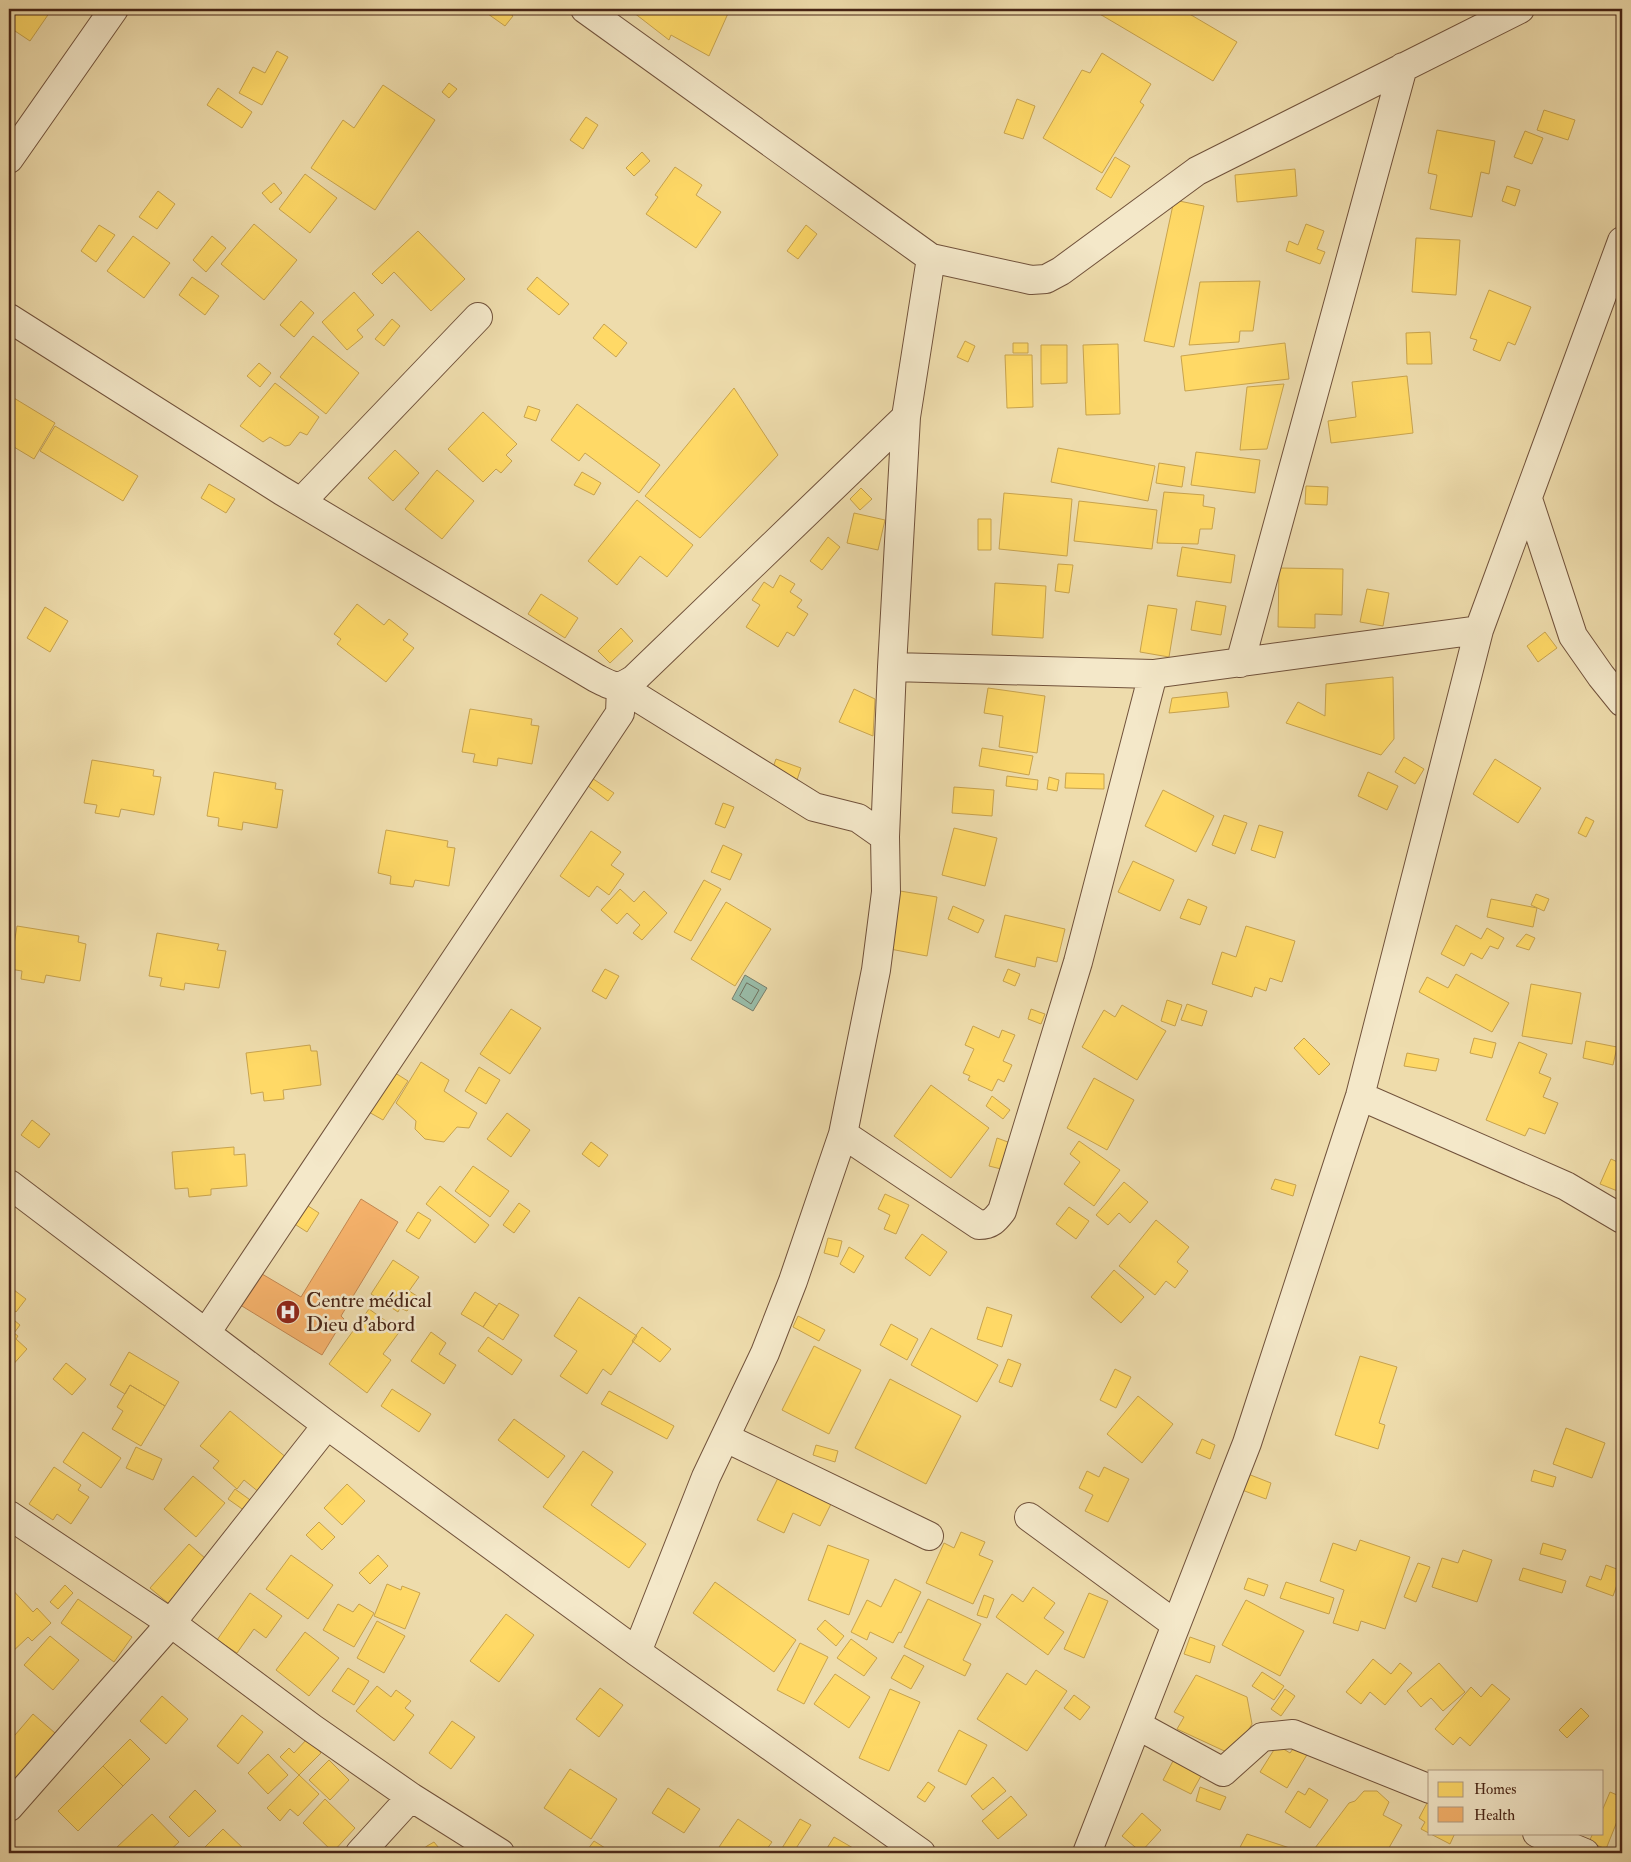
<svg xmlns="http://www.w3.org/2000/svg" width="1631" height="1862" font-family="'IM FELL Double Pica',serif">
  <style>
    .water { fill: #99bca8; stroke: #787f6d }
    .homes { fill: #ffd966; stroke: #c8a34e }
    .health { fill: #f6b26b; stroke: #c28751 }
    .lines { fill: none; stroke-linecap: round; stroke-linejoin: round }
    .shore { stroke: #70705e; stroke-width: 1 }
    .minor-casing { stroke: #71523b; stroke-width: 30 }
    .minor { stroke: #f4e8c9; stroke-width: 28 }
    .labels { text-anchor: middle; stroke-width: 5; stroke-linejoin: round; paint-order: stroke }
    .poi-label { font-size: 21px; fill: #472415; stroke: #f4e8c9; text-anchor: start }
  </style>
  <rect width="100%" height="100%" fill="#eedcac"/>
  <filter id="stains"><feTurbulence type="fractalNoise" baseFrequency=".004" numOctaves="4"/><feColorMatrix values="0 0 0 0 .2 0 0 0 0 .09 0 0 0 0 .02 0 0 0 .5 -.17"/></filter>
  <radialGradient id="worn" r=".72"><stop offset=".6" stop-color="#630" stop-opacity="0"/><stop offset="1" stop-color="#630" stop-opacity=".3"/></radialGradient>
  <!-- water -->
  <path class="water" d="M745,975L767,988L753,1011L732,999Z"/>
  <!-- homes -->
  <path class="homes" d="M9,9H52L30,41L9,27Z
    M481,9H504L513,16L505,26Z
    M629,9H730L709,56L671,35L669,40Z
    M1101,9H1181L1237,42L1213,81L1098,13Z
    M277,51L288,57L262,105L239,93L253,67L265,73Z
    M1102,53L1151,84L1140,102L1144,105L1102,173L1043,138L1082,70L1090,73Z
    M449,83L457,89L449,98L442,92Z
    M383,85L435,120L375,210L311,168L343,120L354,128Z
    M218,88L252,112L242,128L207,105Z
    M1017,99L1035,106L1023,139L1004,133Z
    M1544,110L1575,120L1568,140L1537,130Z
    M586,117L598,125L583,149L570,140Z
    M1437,130L1495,141L1489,174L1481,172L1472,217L1430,209L1437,175L1428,173Z
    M1525,131L1543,138L1532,164L1514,157Z
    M642,152L650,161L634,176L626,168Z
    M1115,157L1130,166L1111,198L1096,189Z
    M675,167L702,185L696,195L721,212L696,248L646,214L658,197L655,195Z
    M1295,169L1297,196L1237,202L1235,175Z
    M305,174L337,198L310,233L279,209Z
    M274,183L282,193L271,203L262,193Z
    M1507,186L1520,190L1515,206L1502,201Z
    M158,191L175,204L157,229L139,217Z
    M1174,200L1204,206L1174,347L1144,341Z
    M254,224L297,260L264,300L221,264Z
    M1306,224L1324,231L1317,249L1325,252L1320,264L1286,251L1289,241L1298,245Z
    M99,225L115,235L96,262L81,251Z
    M806,225L817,234L798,259L787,251Z
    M418,231L465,279L431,311L394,272L382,284L372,274Z
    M133,236L170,263L144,298L107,271Z
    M212,236L226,248L206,272L193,260Z
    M1416,238L1460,240L1456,295L1412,292Z
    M192,277L219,296L205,315L179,295Z
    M537,277L569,304L559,315L527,289Z
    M1260,281L1253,331H1240L1239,342L1189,345L1200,282Z
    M1489,290L1531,307L1515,345L1508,342L1500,361L1473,350L1477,340L1470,338Z
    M354,292L374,315L357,330L363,337L347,350L322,322Z
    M301,301L314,313L294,337L280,325Z
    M392,319L400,326L384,346L375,339Z
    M604,324L627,343L616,357L593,338Z
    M1430,332L1432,364H1407L1406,333Z
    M313,336L359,373L326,414L280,377Z
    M965,341L975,346L968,362L957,357Z
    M1013,343H1028V353H1013Z
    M1285,343L1289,379L1185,391L1181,356Z
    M1118,344L1120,414L1086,415L1083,345Z
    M1041,345H1067V383L1041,384Z
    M1005,355H1032L1033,407L1007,408Z
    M259,363L271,373L260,387L247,376Z
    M1407,376L1413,433L1331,443L1328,421L1356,417L1352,382Z
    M275,383L319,417L307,435L300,432L290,445L285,446L270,437L263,442L240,426Z
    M1284,384L1267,449L1240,450L1247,387Z
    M734,388L778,455L700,538L645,496Z
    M9,395L55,423L34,459L9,444Z
    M577,404L660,465L639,493L585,453L579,461L551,440Z
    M528,406L540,410L536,421L524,417Z
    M483,412L517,444L506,455L512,461L501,473L496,469L483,482L448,449Z
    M55,426L138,476L123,501L40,451Z
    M1058,448L1155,466L1148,501L1051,482Z
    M395,450L419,473L393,501L368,478Z
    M1196,452L1260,460L1255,493L1191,485Z
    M1159,463L1185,467L1182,487L1156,483Z
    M437,470L474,501L442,539L405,509Z
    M582,472L601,483L594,495L574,485Z
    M209,484L235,499L226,513L201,498Z
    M1306,486L1328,487L1327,505L1305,504Z
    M861,488L872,499L860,510L850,499Z
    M1164,492L1204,495L1203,506L1215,508L1212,529H1200L1198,544L1157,543Z
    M1004,493L1072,499L1067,556L999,549Z
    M637,500L693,545L667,577L640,556L617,585L588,561Z
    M1079,501L1157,510L1152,549L1074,541Z
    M854,513L885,520L878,550L847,543Z
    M978,519H991V550H978Z
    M828,537L840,547L822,570L810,561Z
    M1182,547L1235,555L1231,583L1177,576Z
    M1058,564L1073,565L1069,593L1055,591Z
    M1279,568L1343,569L1342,615L1315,614V628L1278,627Z
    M780,575L795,584L790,592L802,600L797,607L808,614L794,636L787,632L778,647L746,627L760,605L752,600L764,582L773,588Z
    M995,583L1046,586L1043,638L992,635Z
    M1367,589L1389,593L1383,626L1360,622Z
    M541,594L578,618L565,638L528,614Z
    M1196,601L1226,606L1221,635L1191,630Z
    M357,604L384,625L389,619L408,634L403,640L414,648L386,682L337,644L341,639L334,634Z
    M1148,605L1177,609L1169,657L1140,652Z
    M45,607L68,621L50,652L27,638Z
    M621,628L633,641L610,663L598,651Z
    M1545,632L1557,648L1538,662L1527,646Z
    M1393,677L1394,739L1381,755L1286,723L1298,702L1325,716L1326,684Z
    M988,688L1045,696L1037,753L999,747L1003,716L984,713Z
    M854,689L875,699L873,736L839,722Z
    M1227,692L1229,707L1169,713L1172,698Z
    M470,709L532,719L531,725L539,726L532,764L498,758L497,766L473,762L475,754L462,752Z
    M982,748L1033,756L1029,775L979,766Z
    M1404,757L1424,769L1415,784L1395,772Z
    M776,759L801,768L797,780L772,770Z
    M1495,759L1541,788L1518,823L1473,794Z
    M92,760L154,770L153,776L161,777L154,815L121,809L119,817L95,813L97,805L84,803Z
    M214,772L276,783L275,789L283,790L277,828L243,822L242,830L218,826L219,818L207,816Z
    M1368,772L1398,786L1387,810L1358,796Z
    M1066,773L1104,774V789L1065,788Z
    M589,776L614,793L608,801L584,783Z
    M1007,776L1038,780L1037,790L1006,786Z
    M1049,777L1059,780L1057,791L1047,789Z
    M954,787L994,790L992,816L952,813Z
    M1163,790L1214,816L1196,852L1145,826Z
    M723,803L734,807L725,828L715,824Z
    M1224,815L1247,823L1235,854L1212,845Z
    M1586,817L1594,821L1586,837L1578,833Z
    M1259,825L1283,832L1275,858L1251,850Z
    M954,828L997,838L985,886L942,875Z
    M386,830L448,841L447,847L455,848L449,886L415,880L413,887L390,884L391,876L378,873Z
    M591,831L621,852L611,865L624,874L609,895L597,886L589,897L560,876Z
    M723,845L742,854L730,880L711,872Z
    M1133,861L1174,880L1160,911L1118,892Z
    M704,880L721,889L691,941L674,932Z
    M620,889L634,902L644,891L667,913L642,940L633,933L640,925L627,913L617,924L601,910Z
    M900,891L937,897L927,956L890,949Z
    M1536,894L1549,899L1544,911L1531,905Z
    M1188,899L1207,907L1200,925L1180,918Z
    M1491,899L1537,908L1533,927L1487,917Z
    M726,902L771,929L735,986L691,959Z
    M953,906L984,920L978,933L948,919Z
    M1005,915L1065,929L1057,962L1037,957L1035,967L995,957Z
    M1456,925L1481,939L1487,928L1504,938L1498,949L1490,946L1482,959L1471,953L1464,966L1441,954Z
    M17,926L79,936L78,942L86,944L80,981L46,975L44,983L21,979L22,971L10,969Z
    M1246,926L1295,941L1282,982L1270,978L1266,991L1255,987L1252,997L1212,984L1222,952L1236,957Z
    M157,933L219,944L217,950L226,951L219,988L185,983L184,990L160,986L162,978L149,976Z
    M1526,934L1535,938L1529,950L1516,946Z
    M605,969L619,976L606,999L592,991Z
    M1008,969L1020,974L1015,986L1003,981Z
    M1456,974L1509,1003L1492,1032L1419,992L1427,977L1448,988Z
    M1531,984L1581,993L1572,1044L1522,1036Z
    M1167,1000L1182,1005L1175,1026L1161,1021Z
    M1187,1004L1207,1011L1202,1026L1181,1020Z
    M1122,1005L1166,1031L1137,1080L1082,1047L1104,1010L1115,1017Z
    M511,1009L541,1028L510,1074L480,1054Z
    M1031,1009L1045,1014L1041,1024L1028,1019Z
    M973,1026L999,1038L1002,1030L1015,1035L1003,1061L1012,1065L1004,1082L998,1079L992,1091L968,1080L970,1076L963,1073L974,1049L965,1045Z
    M1304,1038L1330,1064L1319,1075L1294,1048Z
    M1474,1038L1496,1043L1492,1058L1470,1053Z
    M1586,1041L1617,1047L1613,1065L1583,1058Z
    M1519,1042L1547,1054L1539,1073L1551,1078L1543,1097L1558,1103L1545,1134L1529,1128L1525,1136L1486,1120Z
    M310,1045L311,1051H317L321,1085L283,1090L284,1099L264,1101L263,1092L251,1094L246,1053Z
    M1407,1053L1439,1059L1436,1071L1404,1066Z
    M421,1062L449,1080L444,1091L477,1113L469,1128L457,1127L444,1142L425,1139L415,1129L416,1121L396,1103Z
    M479,1067L500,1080L486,1104L465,1091Z
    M392,1071L408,1081L383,1120L367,1111Z
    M1094,1078L1134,1100L1107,1150L1067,1128Z
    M931,1085L989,1128L951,1178L894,1136Z
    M992,1096L1010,1110L1003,1119L986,1106Z
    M507,1113L530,1130L511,1157L487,1139Z
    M32,1120L50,1134L39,1148L21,1135Z
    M997,1138L1008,1142L1001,1169L989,1166Z
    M1079,1141L1120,1170L1094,1206L1064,1184L1080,1162L1070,1154Z
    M591,1142L608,1155L599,1167L582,1154Z
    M234,1147V1155L245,1154L247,1186L211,1189V1195L189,1197L188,1188L175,1189L172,1152Z
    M1611,1159L1622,1164V1186L1620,1192L1600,1184Z
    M473,1166L509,1191L490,1217L455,1191Z
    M1275,1179L1296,1185L1293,1196L1271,1189Z
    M1124,1182L1148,1202L1130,1223L1119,1213L1108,1225L1096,1215Z
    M440,1186L489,1225L475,1243L426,1204Z
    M885,1194L909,1205L896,1234L884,1229L890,1215L878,1209Z
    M519,1203L530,1211L514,1233L503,1225Z
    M305,1204L319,1213L307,1232L293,1223Z
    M1069,1207L1089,1221L1076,1239L1056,1224Z
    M418,1212L431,1220L419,1239L406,1231Z
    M1156,1220L1189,1247L1177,1262L1188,1271L1175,1288L1166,1281L1155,1295L1119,1266Z
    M922,1234L947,1252L930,1276L905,1258Z
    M828,1238L842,1241L838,1257L824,1253Z
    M849,1247L864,1256L854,1273L840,1264Z
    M393,1260L419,1277L409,1291L417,1296L407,1311L400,1308L398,1312L371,1294Z
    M1114,1270L1144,1297L1121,1323L1091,1297Z
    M10,1287L26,1299L16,1312L9,1306Z
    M475,1292L497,1306L483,1327L461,1314Z
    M579,1297L637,1336L611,1375L603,1369L587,1394L560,1376L577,1351L554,1336Z
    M499,1303L519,1315L503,1340L483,1327Z
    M987,1307L1012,1315L1002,1347L977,1339Z
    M369,1309L400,1331L383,1354L391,1360L367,1393L329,1364Z
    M9,1316L20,1325L14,1333L18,1336L16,1339L27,1349L10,1368L9,1366Z
    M798,1316L825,1330L819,1341L793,1327Z
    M891,1324L918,1339L907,1360L880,1345Z
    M642,1327L671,1349L660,1362L632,1341Z
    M931,1328L998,1365L977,1402L911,1365Z
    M431,1332L446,1343L439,1354L456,1365L444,1384L411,1361Z
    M488,1337L522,1360L512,1375L478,1351Z
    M814,1346L861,1370L829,1434L782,1410Z
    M129,1352L179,1382L165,1406L130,1385L125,1394L110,1385Z
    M1360,1356L1397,1367L1379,1423L1385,1425L1378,1449L1335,1435Z
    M1008,1359L1021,1364L1012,1387L999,1382Z
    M66,1363L86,1379L72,1395L53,1379Z
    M1115,1369L1131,1377L1116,1408L1100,1400Z
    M890,1379L961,1416L926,1484L855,1448Z
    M130,1385L165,1406L141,1446L112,1429L123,1411L117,1407Z
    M392,1389L431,1414L419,1432L381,1406Z
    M609,1391L674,1426L667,1439L601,1404Z
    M1138,1396L1173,1424L1142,1463L1107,1434Z
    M230,1411L293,1463L265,1497L244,1480L237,1489L213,1468L219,1461L200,1446Z
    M514,1419L565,1456L548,1478L498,1440Z
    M1566,1428L1605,1443L1592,1478L1553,1464Z
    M83,1432L121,1458L101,1488L63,1462Z
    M1202,1439L1215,1445L1210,1459L1196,1453Z
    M816,1445L838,1451L835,1462L813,1455Z
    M136,1447L162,1459L153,1480L126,1468Z
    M583,1451L613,1472L591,1505L646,1544L629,1568L543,1507Z
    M54,1467L81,1485L78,1490L89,1497L71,1524L57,1514L53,1520L29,1504Z
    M1104,1467L1129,1479L1108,1522L1085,1511L1093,1495L1079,1488L1087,1471L1099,1477Z
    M782,1470L835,1496L820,1526L793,1513L784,1533L757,1520Z
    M1534,1470L1556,1477L1553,1487L1531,1481Z
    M1248,1474L1271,1483L1266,1499L1242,1490Z
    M193,1476L225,1503L196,1537L164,1509Z
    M347,1484L365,1501L342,1525L324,1508Z
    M235,1489L253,1502L245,1511L228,1499Z
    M319,1522L335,1537L322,1550L306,1535Z
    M961,1532L985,1542L979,1555L993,1561L973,1604L926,1583L944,1543L954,1548Z
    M1360,1540L1410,1557L1385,1629L1361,1621L1358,1631L1333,1623L1344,1590L1320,1581L1333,1543L1356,1551Z
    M1543,1543L1566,1550L1562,1560L1540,1554Z
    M189,1544L206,1559L168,1603L150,1588Z
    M828,1545L869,1560L849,1615L808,1600Z
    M1463,1550L1492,1560L1477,1602L1432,1587L1442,1558L1458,1563Z
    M291,1555L333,1585L308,1619L266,1589Z
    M378,1555L388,1566L370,1584L359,1573Z
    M1418,1563L1430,1567L1416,1602L1404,1597Z
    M1606,1565L1622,1571L1613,1596L1586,1586L1590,1576L1601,1580Z
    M1523,1568L1566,1581L1562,1593L1519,1580Z
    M1248,1578L1268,1585L1264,1596L1244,1589Z
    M895,1579L921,1592L901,1633L899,1632L893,1643L870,1632L867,1640L851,1632L867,1600L881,1607Z
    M715,1582L796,1640L774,1672L693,1613Z
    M1286,1582L1334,1598L1329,1614L1280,1598Z
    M387,1584L401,1590L402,1586L420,1593L405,1629L374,1616Z
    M65,1585L73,1593L58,1609L50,1602Z
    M9,1586L33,1612L37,1608L51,1623L32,1641L28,1637L9,1655Z
    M1033,1587L1055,1603L1044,1618L1064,1632L1048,1655L996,1617L1012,1594L1023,1602Z
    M250,1593L282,1616L266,1638L254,1629L237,1653L217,1640Z
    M1089,1593L1108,1601L1084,1658L1064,1649Z
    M984,1595L994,1599L987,1618L977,1615Z
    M78,1599L132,1637L114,1662L61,1623Z
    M928,1599L981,1624L963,1660L971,1664L965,1676L904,1647Z
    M1246,1600L1304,1631L1280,1676L1222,1645Z
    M338,1604L353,1612L359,1604L374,1613L354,1647L323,1630Z
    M506,1614L534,1635L499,1682L470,1661Z
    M825,1620L844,1636L836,1646L817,1629Z
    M377,1621L405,1636L384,1673L357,1658Z
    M305,1632L339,1658L309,1696L276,1670Z
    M50,1636L79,1660L53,1690L24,1665Z
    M1190,1637L1215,1646L1210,1663L1184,1654Z
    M851,1639L877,1658L864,1676L837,1658Z
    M800,1643L828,1657L804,1704L777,1690Z
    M904,1655L924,1666L911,1689L891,1678Z
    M1373,1659L1391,1674L1400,1663L1412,1673L1385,1705L1370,1692L1361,1704L1346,1692Z
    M1439,1663L1465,1692L1443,1711L1431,1698L1421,1707L1407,1691Z
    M348,1668L369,1681L354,1705L332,1691Z
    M1036,1670L1067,1691L1027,1751L977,1719L1007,1673L1026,1685Z
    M1262,1672L1284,1686L1274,1700L1252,1686Z
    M835,1674L870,1697L849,1728L814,1704Z
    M1196,1675L1247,1697L1252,1724L1233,1755L1177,1729L1184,1717L1174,1712Z
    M1492,1684L1510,1699L1470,1746L1460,1737L1453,1745L1435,1729L1471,1687L1481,1697Z
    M377,1686L391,1697L396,1690L411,1701L405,1708L414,1715L394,1741L356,1711Z
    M600,1688L623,1705L599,1737L576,1719Z
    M890,1689L920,1702L889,1771L859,1758Z
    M1285,1689L1295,1696L1281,1716L1271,1709Z
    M1074,1695L1090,1707L1080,1720L1064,1708Z
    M162,1696L188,1719L166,1744L140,1721Z
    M1581,1708L1589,1716L1567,1738L1559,1730Z
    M33,1714L55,1733L9,1786V1742Z
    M242,1715L263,1732L238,1764L217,1746Z
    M452,1721L475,1737L451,1769L429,1753Z
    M959,1730L987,1745L966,1785L938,1771Z
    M130,1739L150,1759L123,1786L103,1766Z
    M307,1739L321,1753L299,1775L280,1757L289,1748L294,1753Z
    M1277,1745L1290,1753L1295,1746L1308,1753L1287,1788L1260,1772Z
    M268,1754L288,1775L268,1794L248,1773Z
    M329,1760L349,1780L330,1800L309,1780Z
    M1173,1761L1201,1776L1191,1794L1163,1780Z
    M103,1766L123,1786L78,1831L58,1811Z
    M570,1769L617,1799L591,1839L544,1808Z
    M299,1775L319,1794L298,1816L290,1809L280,1821L267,1808Z
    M993,1777L1006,1791L983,1810L971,1796Z
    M928,1782L935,1787L925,1802L917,1797Z
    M1200,1787L1226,1797L1220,1810L1196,1801Z
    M668,1788L700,1809L684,1833L652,1813Z
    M1309,1788L1328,1800L1310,1828L1285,1812L1298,1791L1305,1795Z
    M195,1790L216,1811L189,1837L169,1817Z
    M1364,1791H1377L1389,1802L1383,1815L1402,1825L1386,1853H1329L1315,1848L1349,1803L1355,1801Z
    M1610,1792L1622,1797V1809L1606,1849L1589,1842L1593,1833H1602V1811Z
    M1011,1796L1027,1815L998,1839L982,1821Z
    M325,1799L355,1828L333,1852L303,1823Z
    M1427,1803L1430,1804V1833H1455L1450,1844L1421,1829L1425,1822L1419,1818Z
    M1142,1813L1161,1830L1141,1852L1122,1836Z
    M152,1814L179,1842L167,1853H119L115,1849Z
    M738,1819L772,1842L764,1853H715Z
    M800,1819L811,1825L793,1853H779Z
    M223,1829L246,1851L243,1853H206L202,1850Z
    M1247,1834L1305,1853H1237Z
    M834,1837L853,1848L849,1853H824Z
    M594,1841L613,1853H585Z
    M434,1842L443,1853H418L427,1846Z"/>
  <!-- health -->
  <path class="health" d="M361,1199L398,1222L341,1316L344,1319L322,1355L237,1303L257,1271L301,1297Z"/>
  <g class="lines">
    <!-- shore -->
    <path class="shore" d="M747,983L759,990L751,1004L740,996Z"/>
    <!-- minor casing -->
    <g class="minor-casing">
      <path id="minor" d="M585,9L931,258L1031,280L1046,279L1061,271L1197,171L1520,9
        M9,159L114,9
        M9,318L282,491L596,678C614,687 617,690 634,679L906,417
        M1528,499L1573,636L1601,676L1622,702
        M301,502L478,317
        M1240,663L1403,67
        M892,667L1153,674L1479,630
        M1360,1096L1566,1186L1622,1219
        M843,1134L979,1225C991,1225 995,1220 1002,1211L1078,962L1153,674
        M9,1184L327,1425L637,1652L921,1853
        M206,1333L620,713L621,687L814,807L858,818L885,837
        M726,1438L929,1536
        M9,1515L171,1623L312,1728L411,1797L360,1853
        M1029,1517L1175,1624
        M637,1652L706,1477L765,1353L793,1281L843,1134L876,970L886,892L885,837L892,667L906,417L931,258
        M1137,1725L1223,1772L1262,1737L1293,1734L1430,1789
        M411,1797L500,1853
        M9,1807L171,1623L327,1425
        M1537,1833L1585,1853
        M1087,1853L1247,1443L1360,1096L1479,630L1622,241"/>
    </g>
    <!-- minor -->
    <use href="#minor" class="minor"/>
  </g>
  <!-- icons -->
  <defs>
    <g id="hospital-disc" transform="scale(1.25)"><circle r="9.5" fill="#8f2418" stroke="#f4e8c9"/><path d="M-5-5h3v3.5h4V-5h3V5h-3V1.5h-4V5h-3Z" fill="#fff"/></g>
  </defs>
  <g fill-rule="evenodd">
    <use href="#hospital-disc" x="288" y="1312"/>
  </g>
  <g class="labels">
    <!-- poi labels -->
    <g class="poi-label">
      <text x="306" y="1307">Centre médical<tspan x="306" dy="24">Dieu d'abord</tspan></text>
    </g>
  </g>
  <!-- margin -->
  <rect width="1631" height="1862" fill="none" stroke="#eedcac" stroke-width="30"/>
  <rect x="10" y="10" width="1611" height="1842" fill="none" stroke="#472415" stroke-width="2.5"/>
  <rect x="15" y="15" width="1601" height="1832" fill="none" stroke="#472415"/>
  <!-- legend -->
  <rect x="1428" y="1770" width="175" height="65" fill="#f4e8c9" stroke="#af9a81"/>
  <rect x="1438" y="1782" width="25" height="15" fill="#ffd966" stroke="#af9a81"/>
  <text x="1474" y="1794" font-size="15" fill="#472415">Homes</text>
  <rect x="1438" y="1807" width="25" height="15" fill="#f6b26b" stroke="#af9a81"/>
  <text x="1474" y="1820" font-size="15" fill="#472415">Health</text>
  <rect width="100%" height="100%" filter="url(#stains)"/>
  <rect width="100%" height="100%" fill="url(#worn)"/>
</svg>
